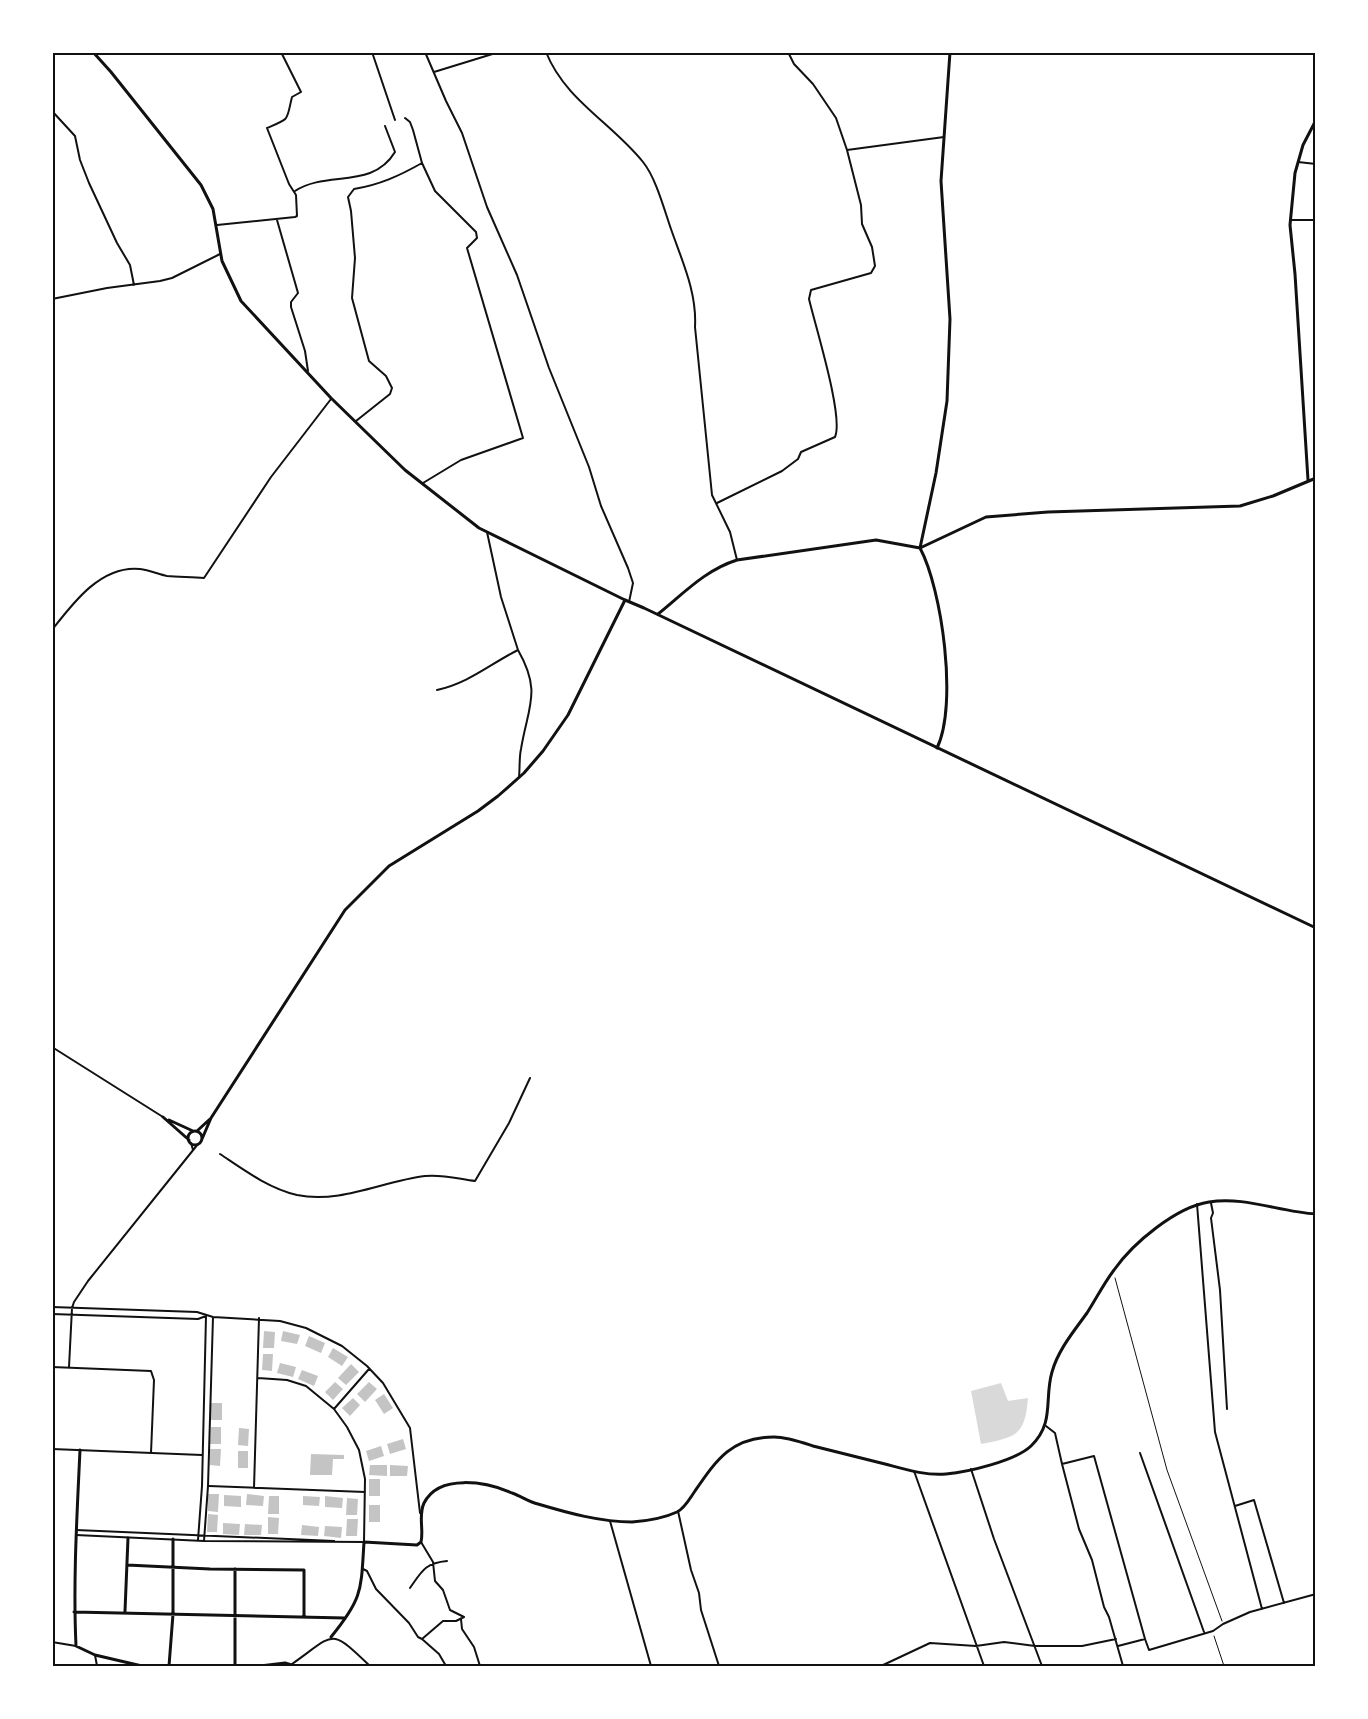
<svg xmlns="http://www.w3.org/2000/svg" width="1368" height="1719" font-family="'Sofia Sans Condensed',sans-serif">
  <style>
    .water { fill: #d9d9d9 }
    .building { fill: #c4c4c4 }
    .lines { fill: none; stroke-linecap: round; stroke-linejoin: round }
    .path { stroke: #111; stroke-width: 1 }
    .minor { stroke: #111; stroke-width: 2 }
    .tertiary { stroke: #111; stroke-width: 3 }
    .secondary { stroke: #111; stroke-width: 3 }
    .neatline { fill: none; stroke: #111; stroke-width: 2 }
  </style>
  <rect width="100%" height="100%" fill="#fff"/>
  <!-- water -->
  <path class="water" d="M1001,1383L1008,1401L1028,1398C1025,1436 1016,1437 981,1444L971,1391Z"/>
  <!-- building -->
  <path class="building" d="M264,1331L275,1332L274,1348H263Z
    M283,1331L300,1335L297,1344L281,1341Z
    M309,1336L325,1343L321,1353L305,1346Z
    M333,1348L348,1357L342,1366L328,1357Z
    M263,1354H273L272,1371L262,1370Z
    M280,1363L296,1367L293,1377L277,1373Z
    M351,1364L359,1372L346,1385L338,1378Z
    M302,1370L318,1376L314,1386L298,1379Z
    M335,1382L343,1389L333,1400L325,1392Z
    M369,1382L377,1389L365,1402L357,1394Z
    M384,1394L393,1408L384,1414L375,1400Z
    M353,1398L360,1405L350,1416L342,1408Z
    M211,1403H222V1420H211Z
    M211,1427H221V1444H210Z
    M239,1428L249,1429L248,1446L238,1445Z
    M403,1439L406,1449L390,1454L387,1444Z
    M381,1446L384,1456L369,1461L366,1451Z
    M210,1449H221L220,1466L210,1465Z
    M238,1451H248V1468H238Z
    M311,1454L344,1455V1459H333L332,1475H310Z
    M370,1465H387V1476L369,1475Z
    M390,1465L408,1466L407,1476H390Z
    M369,1479H380V1496H369Z
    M208,1494H219L218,1512L208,1511Z
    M247,1494L264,1496L263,1506L246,1505Z
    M224,1495L241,1496V1507L224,1506Z
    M269,1496H279V1514H268Z
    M303,1496L320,1497L319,1506L303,1505Z
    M325,1496L343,1498L342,1508L325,1507Z
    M347,1498L358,1499L357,1515H346Z
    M369,1505H380V1522H369Z
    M208,1514L218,1515L217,1532H207Z
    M268,1517L279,1518L278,1534H268Z
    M347,1519H358L357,1536H346Z
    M223,1523L240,1524L239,1535L223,1534Z
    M245,1524L262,1525L261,1535H244Z
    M302,1525L319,1527L318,1536L301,1535Z
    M325,1526L342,1527L341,1538L324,1536Z"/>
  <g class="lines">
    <!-- path -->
    <path class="path" d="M1115,1278L1167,1470L1222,1621
      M1214,1636L1224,1666"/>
    <!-- minor -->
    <path class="minor" d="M372,52L395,120
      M425,52L446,101L462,133L487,207L517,275L549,368L589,467L601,506L628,568L633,583L629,602
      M546,52C565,100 612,123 643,162C656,178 664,209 671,229C682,261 697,292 695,327L712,495L730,532L737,560
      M434,72L499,52
      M52,111L75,136L80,160L89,183L117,243L130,265L134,285
      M405,118L410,122L413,130L422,163L435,191L476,232L477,238L467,248L523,438L461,460L423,483
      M847,150L944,137
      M1298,162L1316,164
      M295,191C327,170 372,190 395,152L385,126
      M277,220L298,293L291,302V307L305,351L308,371
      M1291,220H1316
      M217,225L295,217L297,216L296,195L289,184L267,128C291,118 286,121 292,97L301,92L281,52
      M52,299L107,288L160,281L172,278L220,254
      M356,421L390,394L392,388L386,376L369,361L352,298L355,258L351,211L348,197L354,189C379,185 399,176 422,163
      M717,503L782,471L798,459L801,452L835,437C844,417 815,325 809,299L811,290L871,273L875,266L872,247L862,224L861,205L847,150L836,118L813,84L794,64L788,52
      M52,630C73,603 101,565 140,569C149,570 158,574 167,576C179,577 192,577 204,578L271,477L331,399
      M518,650C542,692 528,706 521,749C519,758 520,768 519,777
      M437,690C469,683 490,664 518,650L501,597L487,532
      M52,1047L163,1117
      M191,1143L193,1150
      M220,1154C244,1170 268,1188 297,1195C340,1204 383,1181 425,1176C442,1174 459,1179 475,1181L509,1123L530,1078
      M1211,1203L1213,1213L1211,1218L1220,1290L1227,1409
      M1197,1204L1215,1432L1262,1609
      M52,1307L197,1312L213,1317L280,1321L306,1328L342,1346L367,1366L383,1383L410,1428L420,1513
      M52,1314L198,1319L206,1316
      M52,1367L151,1371L154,1380L151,1453
      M69,1367L72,1308L74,1302L88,1281L198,1144
      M258,1378L287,1380L306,1386L334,1409L347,1427L359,1450L365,1479L364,1542
      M334,1409L369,1369
      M1046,1426L1055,1433L1062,1464
      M52,1449L202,1455
      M1140,1453L1204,1632
      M971,1469L994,1539L1042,1666
      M914,1471L984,1666
      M209,1486L365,1492
      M254,1488L259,1318
      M1235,1506L1254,1500L1284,1603
      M678,1511L691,1570L699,1593L701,1610L719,1666
      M610,1521L651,1666
      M76,1530L334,1541
      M76,1535L204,1541L364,1542
      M198,1540L202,1486L206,1316
      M204,1541L208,1486L213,1317
      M421,1542L433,1562L435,1581L443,1590L450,1610L464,1617
      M363,1569L367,1571L376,1589L409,1623L418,1637L422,1639L443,1621H456L464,1617
      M410,1588C422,1571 425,1563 447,1561
      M461,1619L462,1629L474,1647L480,1666
      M422,1639L439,1654L446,1666
      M52,1642L76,1646
      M1118,1646L1145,1639L1149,1650L1213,1631L1223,1624L1250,1612L1316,1594
      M95,1655L97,1666
      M292,1664C336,1633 329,1627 370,1666
      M881,1666L930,1643L976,1646L1004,1642L1035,1646H1082L1116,1639
      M1123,1666L1109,1617L1104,1607L1092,1560L1079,1529L1062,1464L1094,1456L1145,1639"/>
    <!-- tertiary -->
    <path class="tertiary" d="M1308,480L1295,274L1290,225L1295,173L1303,145L1316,120
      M658,614C683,594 705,570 737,560L876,540L920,548L986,517L1048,512L1240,506L1273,496L1316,478
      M937,748C958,705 942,589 920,548L936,473L947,401L950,319L941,181L950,52
      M163,1117L189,1140
      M169,1120L193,1131
      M197,1131L210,1119
      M188 1138a7 7 0 1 1 14 0a7 7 0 1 1-14 0Z
      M202,1139L211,1118L345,910L389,866L478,811L498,796L524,773L543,751L568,715L625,600
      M80,1450C77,1515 73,1581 76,1646L95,1655L142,1666
      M127,1565L210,1569L304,1570V1617
      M235,1569V1666
      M125,1611L128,1538
      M74,1612L345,1618
      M331,1637C363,1598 361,1590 364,1542L417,1545L421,1542C424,1529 418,1516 424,1503C439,1473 487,1482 512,1493C521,1496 529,1502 538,1504C568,1513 601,1522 632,1522C646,1521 664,1518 677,1512C685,1508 690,1498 695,1491C717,1459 732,1437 774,1437C787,1437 801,1442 813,1446C837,1452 861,1458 885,1464C904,1469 926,1476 946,1474C968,1472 1015,1461 1031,1446C1055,1423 1044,1399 1052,1372C1058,1350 1074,1331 1087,1313C1096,1299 1104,1283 1114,1270C1133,1243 1176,1207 1209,1202C1244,1196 1280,1212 1316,1214
      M169,1666L173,1614V1539
      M260,1666L285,1663L295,1666"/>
    <!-- secondary -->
    <path class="secondary" d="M93,52L111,72L201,185L213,209L222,261L241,301L331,398L405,470L479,528L625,600L644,608L1316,928"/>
  </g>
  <!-- border -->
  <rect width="1368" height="1719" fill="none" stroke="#ffffff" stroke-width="108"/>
  <rect x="54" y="54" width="1260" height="1611" class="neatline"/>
</svg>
